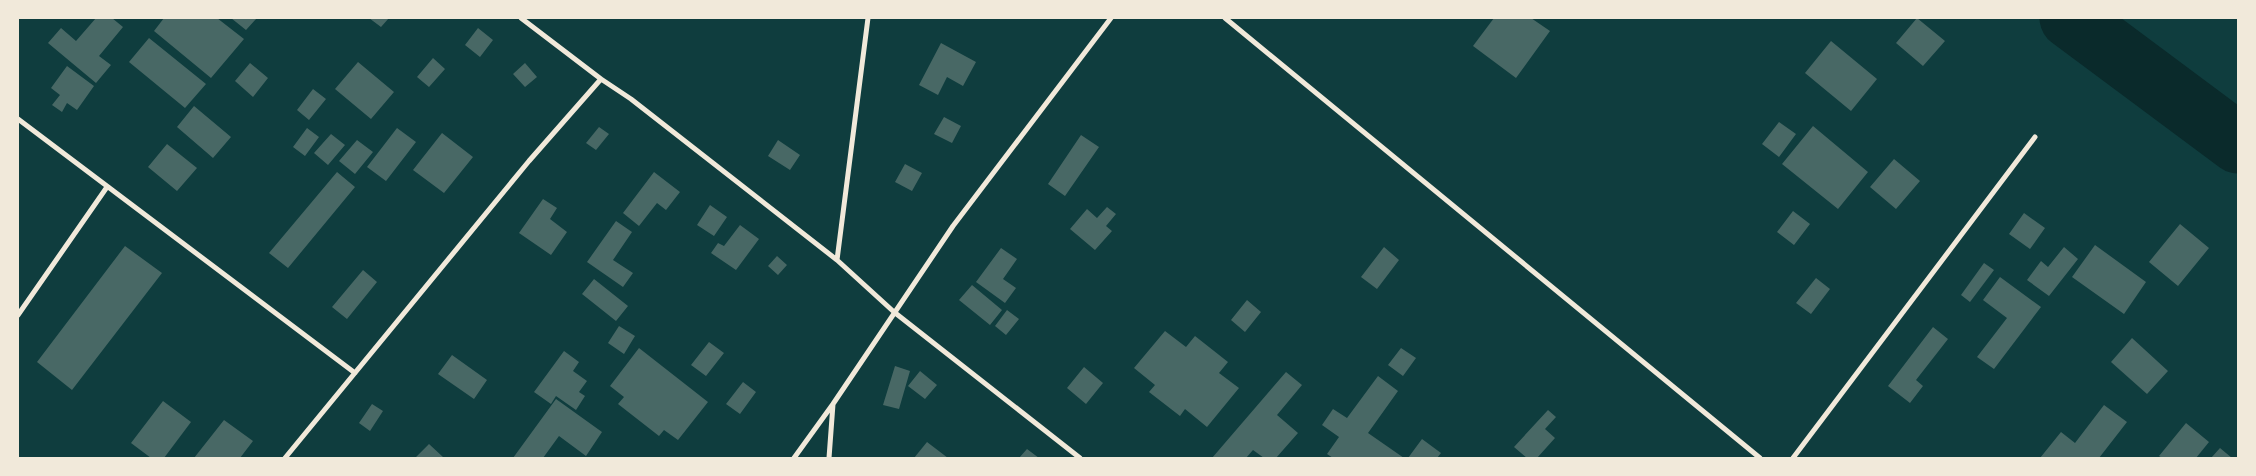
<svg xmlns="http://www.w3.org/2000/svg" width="2256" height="476" font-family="Lato,sans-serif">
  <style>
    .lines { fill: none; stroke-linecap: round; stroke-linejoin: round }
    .river { stroke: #0a2a2b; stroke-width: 61 }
    .building { fill: #486865 }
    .minor { stroke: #f1e9da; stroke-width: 5 }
  </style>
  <rect width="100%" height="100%" fill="#0f3d3e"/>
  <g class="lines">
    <!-- river -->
    <path class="river" d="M2070,18L2238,143"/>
  </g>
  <!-- building -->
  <path class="building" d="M96,18H112L123,27L99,56L111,65L96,83L48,43L61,28L76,41Z
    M164,18H217L244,39L211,78L154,31Z
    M231,18H257L246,30Z
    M369,18H389L381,27Z
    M1494,18H1531L1550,31L1516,78L1473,46Z
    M1917,18L1945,41L1923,66L1896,43Z
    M478,28L493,40L480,57L465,45Z
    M149,38L206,84L185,108L129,62Z
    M1831,41L1877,79L1851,111L1805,73Z
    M941,43L976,62L963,86L947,77L938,95L919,85Z
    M433,58L445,69L429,87L417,77Z
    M358,62L394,92L371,119L335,89Z
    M250,63L268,78L253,97L235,81Z
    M525,63L537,77L525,87L513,74Z
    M67,66L94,86L77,110L67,103L62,112L52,105L60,95L51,88Z
    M313,89L326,99L309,120L297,110Z
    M194,106L231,137L213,158L177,127Z
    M944,117L961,126L952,143L934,134Z
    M1779,122L1796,134L1779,157L1762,144Z
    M1813,126L1868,172L1838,209L1782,164Z
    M599,127L609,134L596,150L586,143Z
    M307,128L319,137L305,156L293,147Z
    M397,128L416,142L386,181L367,167Z
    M442,133L473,157L444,193L413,170Z
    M331,134L345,145L328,165L314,153Z
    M1081,135L1099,147L1065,196L1048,184Z
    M357,140L373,152L355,174L339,161Z
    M778,140L800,155L790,170L768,156Z
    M167,144L197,168L177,191L148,167Z
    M1894,159L1920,181L1896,209L1870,187Z
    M905,164L922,173L912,191L895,182Z
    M337,172L355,187L288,268L269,253Z
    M654,172L680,192L666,210L657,203L639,226L623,213Z
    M543,199L557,208L550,219L567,232L551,255L519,233Z
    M710,205L727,217L714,236L697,225Z
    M1107,207L1116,214L1106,226L1112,231L1095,250L1070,229L1087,209L1097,218Z
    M1793,211L1810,224L1794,245L1777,232Z
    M2024,213L2045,228L2030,249L2009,234Z
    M616,221L632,232L613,260L633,273L623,287L587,262Z
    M2180,224L2209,248L2178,286L2149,262Z
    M740,225L759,239L736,270L711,253L718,243L724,246Z
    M2095,245L2146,282L2124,314L2072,277Z
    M125,246L162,273L72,390L37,362Z
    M1384,247L1399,260L1377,289L1361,277Z
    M2064,247L2078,259L2049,296L2027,280L2041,261L2048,267Z
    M1001,248L1017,259L1003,279L1016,288L1005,303L976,282Z
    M777,256L787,265L778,275L768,266Z
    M1984,263L1994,270L1970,302L1961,295Z
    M363,270L377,282L347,319L332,307Z
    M2000,277L2041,307L1994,369L1977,357L2007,318L1983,300Z
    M1816,278L1830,289L1811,314L1796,303Z
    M594,279L628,306L616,321L582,294Z
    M972,285L1002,310L990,325L959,300Z
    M1247,300L1261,312L1245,332L1231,320Z
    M1007,310L1019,319L1006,335L995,326Z
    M619,326L635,336L624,354L608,343Z
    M1933,327L1948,339L1916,380L1923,386L1910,403L1888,386Z
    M1165,331L1186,347L1195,336L1228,362L1219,373L1239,388L1207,427L1185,409L1180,416L1149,392L1155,385L1134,368Z
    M2132,338L2168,371L2147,394L2111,362Z
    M709,342L724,353L706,376L691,365Z
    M639,348L708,402L678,440L664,430L659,436L618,404L624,397L610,386Z
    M1401,348L1416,358L1403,376L1388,365Z
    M564,351L579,362L573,371L587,381L579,392L585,396L576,410L556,396L551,404L534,392Z
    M452,355L487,380L474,399L438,374Z
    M895,366L910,371L899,409L883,405Z
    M1084,367L1103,383L1086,404L1067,388Z
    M920,371L937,385L925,399L908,386Z
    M1286,372L1302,385L1277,415L1298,433L1276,458H1264L1253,450L1246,458H1212Z
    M1378,376L1398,391L1368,433L1404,458H1333L1327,454L1339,437L1322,425L1333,409L1347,418Z
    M743,382L756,392L740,414L726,404Z
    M556,399L602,432L586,456L559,436L543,458H513Z
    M163,401L191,422L164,458H151L131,443Z
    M372,404L383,411L370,431L359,423Z
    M2104,405L2127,422L2099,458H2040L2061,432L2075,443Z
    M1548,410L1556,417L1545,429L1555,438L1537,458H1527L1514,447Z
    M224,420L253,441L240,458H194Z
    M2186,423L2209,442L2196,458H2162L2159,456Z
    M1422,439L1441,453L1437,458H1408Z
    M927,442L948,458H914Z
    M429,444L443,457L441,458H415Z
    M2220,448L2232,458H2211Z
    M1027,449L1039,458H1019Z"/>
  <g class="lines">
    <!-- minor -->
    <path class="minor" d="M521,18L601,79
      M868,18L837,260L894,312L1080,458
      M1225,18L1760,458
      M18,119L355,373
      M18,315L107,187
      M285,458L529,161L601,79L631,99L837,260
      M794,458L833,404L953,226L1111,18
      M829,458L833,404
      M1793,458L2035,137"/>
  </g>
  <!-- border -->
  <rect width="2256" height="476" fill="none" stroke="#f1e9da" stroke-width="38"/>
</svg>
